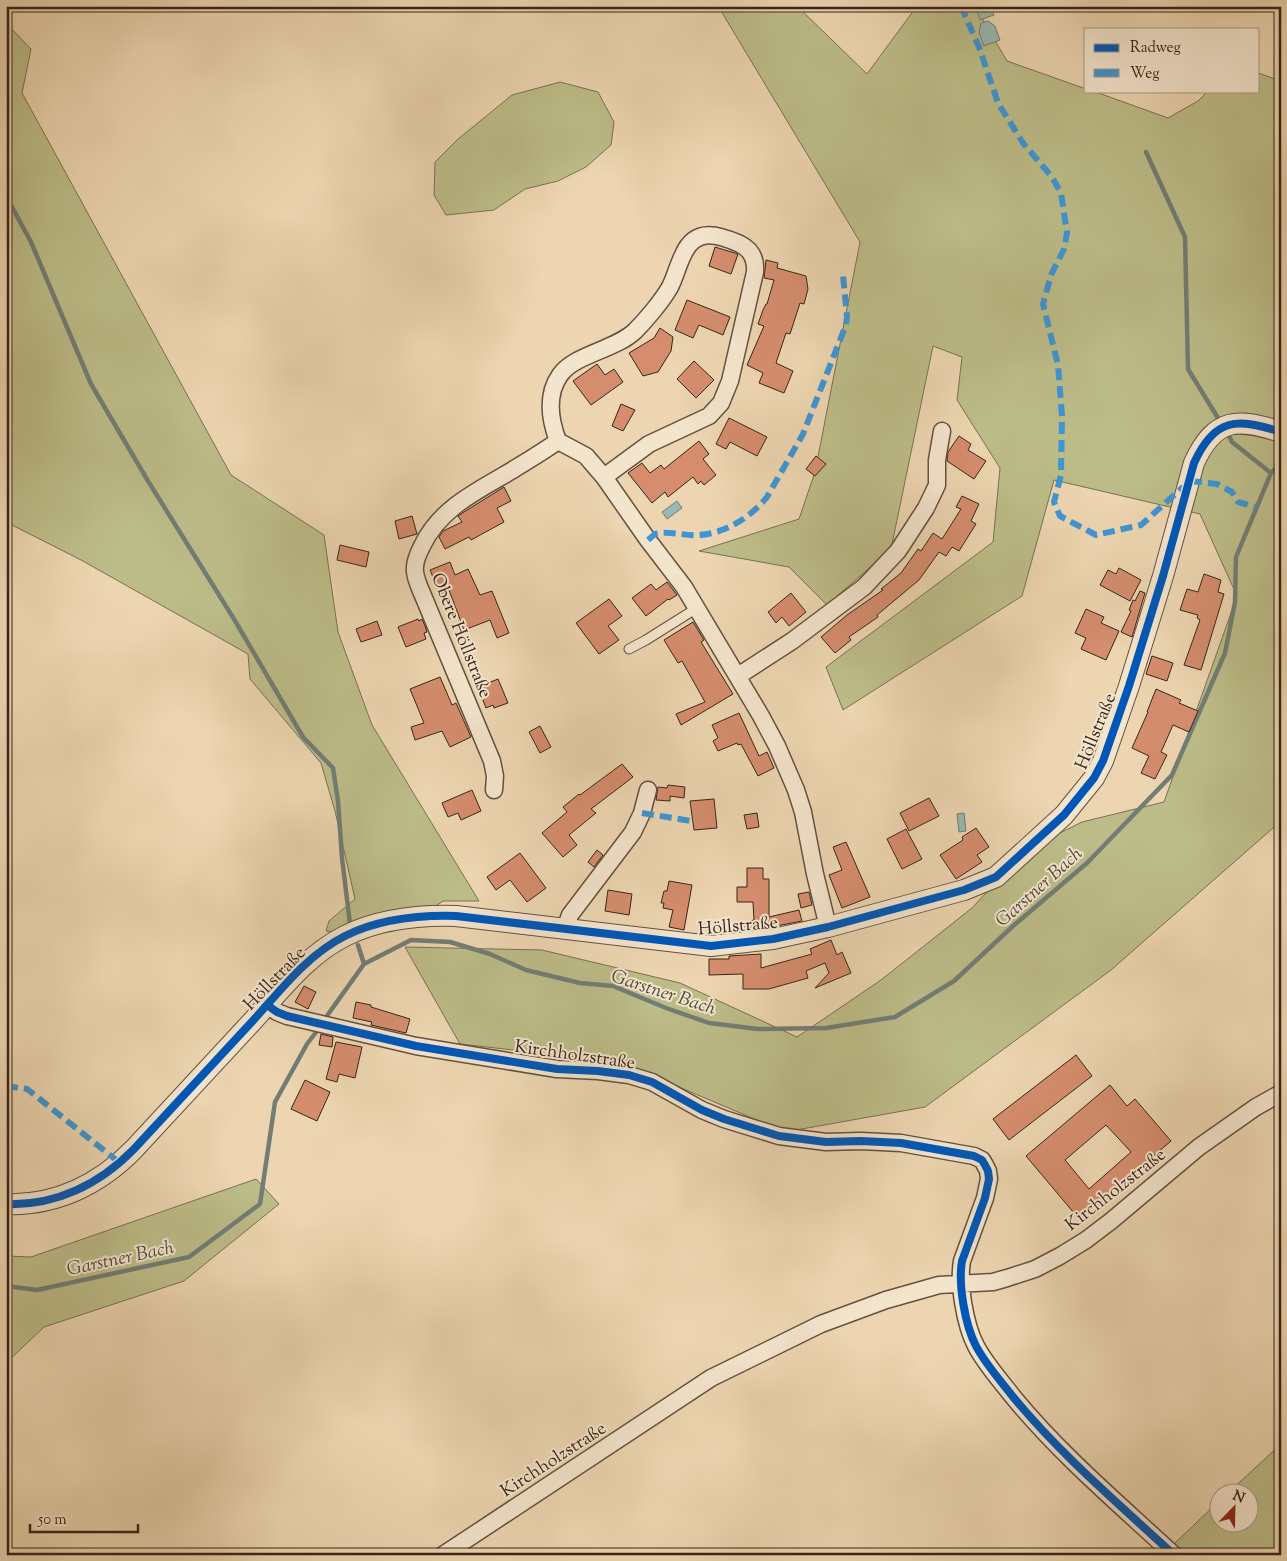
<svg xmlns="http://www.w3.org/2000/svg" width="1287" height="1561" font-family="'Sorts Mill Goudy',serif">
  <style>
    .green { fill: #bcbc88; stroke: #7a7051 }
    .water { fill: #99b8b1; stroke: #727d75 }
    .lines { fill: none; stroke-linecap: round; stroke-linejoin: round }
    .stream { stroke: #727d75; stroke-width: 4.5 }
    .building { fill: #d58d6e; stroke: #37251a; fill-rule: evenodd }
    .service-casing { stroke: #645140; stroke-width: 11 }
    .minor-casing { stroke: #645140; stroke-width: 19 }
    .tertiary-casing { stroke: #645140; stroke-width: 22 }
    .service { stroke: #f3e4cc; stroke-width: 9 }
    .minor { stroke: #f3e4cc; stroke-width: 16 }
    .tertiary { stroke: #f3e4cc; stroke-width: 20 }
    .quiet { stroke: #3e95d4; stroke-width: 6; stroke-dasharray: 12 6; stroke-linecap: butt }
    .cycleway-casing { stroke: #f3e4cc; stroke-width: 11 }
    .cycleway { stroke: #0057b8; stroke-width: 8 }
    .labels { text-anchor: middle; stroke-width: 4; stroke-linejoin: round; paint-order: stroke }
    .street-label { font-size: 18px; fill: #37251a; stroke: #f3e4cc }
    .water-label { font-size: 19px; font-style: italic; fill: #504a40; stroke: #f3e4cc }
  </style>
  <rect width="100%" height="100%" fill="#ecd5b0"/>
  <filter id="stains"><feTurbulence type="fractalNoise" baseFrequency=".004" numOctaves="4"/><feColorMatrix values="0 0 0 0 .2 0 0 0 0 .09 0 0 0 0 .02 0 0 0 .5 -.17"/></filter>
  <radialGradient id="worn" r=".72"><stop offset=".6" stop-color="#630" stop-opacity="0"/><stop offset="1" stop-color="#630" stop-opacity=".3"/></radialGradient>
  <!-- green -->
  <path class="green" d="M718,6H797L867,74L917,6H975L1007,61L1086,89V91H1093L1168,118L1198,101L1208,91H1258V73L1281,81V821L1111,970L925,1107L785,1132L620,1062L460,1044L405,947L542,950L680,983L797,1037L881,980L972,908L985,894L1058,834L1082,822L1164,802L1237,596L1200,514L1054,480L1022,596L843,710L826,667L993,542L1000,468L957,400L962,357L933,346L891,549L827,605L789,567L699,551L799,519L815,472L860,242Z
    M6,23L31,49L22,93L231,475L324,535L338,632L372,725L479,901H443L433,908L336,932L326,931L329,921L355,899L335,811L321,763L250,679L248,654L81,560L12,525L6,517Z
    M560,82L598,92L614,122L611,145L586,167L558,181L525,189L494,210L446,215L434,195L435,162L457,140L512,95Z
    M256,1179L279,1204L184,1281L44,1327L6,1363V1256L31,1257Z
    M1281,1444V1555H1181L1173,1545L1219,1501L1220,1524H1250V1494L1228,1493Z"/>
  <!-- water -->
  <path class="water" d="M976,6H991L994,15L980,20Z
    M988,21L995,26L1000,40L984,46L979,32L981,23Z
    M677,501L682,508L667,519L662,512Z
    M964,813L966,831L959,832L957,814Z"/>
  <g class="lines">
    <!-- stream -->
    <path class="stream" d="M1146,152L1185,237L1188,369L1221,423
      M6,196L31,242L91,384L148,481L234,619L303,737L333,768L338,801L342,858L350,924
      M1227,432L1232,442L1271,473
      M358,945L364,964
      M324,1020L364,964L411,940L450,942L490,954L526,970L580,983L613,986L666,1008L709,1023L758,1029L826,1028L895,1017L954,981L1013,926L1087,863L1172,775L1225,653L1235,602L1236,557L1271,473L1281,463
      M6,1286L37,1290L189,1257L260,1204L275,1102L307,1044L320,1027"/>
  </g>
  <!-- building -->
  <path class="building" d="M715,247L738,254L731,274L709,266Z
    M766,260L778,263L777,268L806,276L808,289L804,304L800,303L790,334L786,333L776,363L793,371L784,393L759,383L763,373L747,365L764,326L758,324L763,310L766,304H767L774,280L764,278Z
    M687,300L730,317L723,335L699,325L693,338L675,330Z
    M660,328L673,337L671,351L658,372L643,376L629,353L654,338Z
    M694,361L714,380L696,398L677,379Z
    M597,364L605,375L614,369L623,382L591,405L573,381Z
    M621,404L635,410L623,431L612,426Z
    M729,418L767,437L757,456L730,442L726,449L716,444Z
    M959,436L971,444L968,450L986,461L974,479L947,461L948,452Z
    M699,441L709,454L703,459L716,475L704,485L701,481L698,484L693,477L668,497L665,492L652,503L628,473L642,463L650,473L661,465L664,469Z
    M816,456L826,464L815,476L806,469Z
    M504,487L511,501L497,508L504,522L471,540L469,537L445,549L439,537L443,531L462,522L458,516L464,512Z
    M962,496L979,504L971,521L976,524L959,551L952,547L946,556L939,552L919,580L877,615L878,617L849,637L851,640L835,653L821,637L847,615L883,590L881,589L901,573L918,549L921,551L933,533L942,539L961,509L956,507Z
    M412,516L417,534L399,539L395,521Z
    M340,545L369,552L366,567L337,560Z
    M450,562L455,575L468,569L480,595L492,591L509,633L497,638L490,620L464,630L449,590L440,594L430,570Z
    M1119,568L1141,580L1130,601L1100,585L1108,570L1116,574Z
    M1204,574L1221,580L1218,592L1224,594L1201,670L1184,665L1200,620L1197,618L1198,615L1180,610L1187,589L1198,592Z
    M667,582L677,595L669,600L668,599L646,616L632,598L651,584L656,590Z
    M1140,591L1145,593L1132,637L1121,632L1131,611L1129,610L1133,600L1135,601Z
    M791,593L806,612L789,626L782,617L776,623L768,612Z
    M609,599L622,616L608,626L619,640L599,654L576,623Z
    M1086,609L1104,617L1101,623L1119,631L1106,660L1081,649L1086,638L1075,633Z
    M418,619L419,621L422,619L425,626L427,632L424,633L426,639L406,647L398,627Z
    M377,621L382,635L361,642L356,629Z
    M693,622L704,640L701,642L733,694L681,725L676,714L705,702L682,661L678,663L664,640Z
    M1152,656L1173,663L1167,681L1146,674Z
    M440,677L452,705L456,703L471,737L450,747L442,731L415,740L411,727L424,723L410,689Z
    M498,679L508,703L494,708L493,705L486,708L478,687Z
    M1156,689L1181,700L1179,703L1198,711L1189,732L1173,725L1161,752L1167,755L1155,779L1141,773L1149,756L1132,748L1148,712H1147Z
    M739,713L759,756L767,752L774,768L758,776L741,744L738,745L737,743L718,751L713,741L718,738L712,725Z
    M540,726L551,747L540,753L529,732Z
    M622,764L633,777L591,809L596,813L569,835L577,845L563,857L542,833L567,812L563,807L579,794L580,795Z
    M668,785L685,787L684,798L670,796V801L656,800L658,787L667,788Z
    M472,790L481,811L461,820L458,813L448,817L442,803Z
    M929,798L939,816L909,831L900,813Z
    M714,799L717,828L694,830L690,801Z
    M757,813L759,827L747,829L744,815Z
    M976,828L989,847L977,855L982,862L956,879L940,855L963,840L962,837Z
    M906,829L922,859L902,869L887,839Z
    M846,842L870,897L842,908L829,875L842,870L833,847Z
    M597,850L603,855L594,867L588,862Z
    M520,853L546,888L527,902L510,880L496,890L487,877Z
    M747,868H763V879H769V917L799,910L802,921L771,927L742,929V923L754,920L753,902H737V887H747Z
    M669,881L692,885L684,930L669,927L673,910L663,908L664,903H661L664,891H667Z
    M608,890L632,894L629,915L605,911Z
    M809,892L812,905L801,908L798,894Z
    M831,940L837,955L842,952L851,973L815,988L829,973L825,963L806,971L808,978L769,989H743V974L709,975V959H729V956L761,954V968L812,954L810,949Z
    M304,986L316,992L308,1009L295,1002Z
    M356,1002L371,1005V1007L410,1019L406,1033L371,1025L372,1022L353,1018Z
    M321,1034L333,1037L332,1047L319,1045Z
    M336,1042L362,1047L355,1078L339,1074L337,1082L326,1079Z
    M1076,1055L1092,1076L1009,1140L993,1119Z
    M305,1080L330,1092L317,1121L291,1109Z
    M1110,1085L1127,1106L1135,1099L1171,1141L1079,1219L1026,1156ZM1106,1125L1131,1152L1089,1189L1065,1160Z"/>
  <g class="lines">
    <!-- service casing -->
    <g class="service-casing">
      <path id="service" d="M629,649L646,640L697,608"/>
    </g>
    <!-- minor casing -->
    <g class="minor-casing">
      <path id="minor" d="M558,441C550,420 546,395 560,375C575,354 615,350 635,331C646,320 662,301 670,287C675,277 678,265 683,255C695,227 718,234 740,244C752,250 756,260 755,272L730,381L721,403L709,416L649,444L604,477
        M738,676L792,641L864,587L898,551L926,508L937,485V460L942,431
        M494,790L495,776L492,761L419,586C417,580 414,574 415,567C415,560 419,552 422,546C439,510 473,493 506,474C524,463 541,453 558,441L586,456L604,477L648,540L684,587L761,716L777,746L796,790L803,812L815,874L828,927
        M565,929L570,915L633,832L642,813L648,790
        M267,1005L277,1012L287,1016L416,1046L557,1069L598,1071L629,1075L652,1082L702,1110L724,1119L779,1136L826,1142L861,1141L901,1143L974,1156L982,1160L985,1165L988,1171L989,1179L985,1198L962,1261C958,1284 965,1325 976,1346C986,1365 1001,1381 1014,1398C1062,1456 1119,1504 1174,1555
        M443,1555L711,1378L821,1324L886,1300L939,1285L993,1282L1007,1278L1035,1269L1060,1256L1086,1240L1111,1221L1199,1147L1256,1107L1281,1093"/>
    </g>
    <!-- tertiary casing -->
    <g class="tertiary-casing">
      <path id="tertiary" d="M6,1204C56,1206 100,1184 134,1149C172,1108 210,1067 248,1026C278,994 305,956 345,936C379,919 419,915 456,916L711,946L773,939L828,927L964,890L996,877L1064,815L1094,778L1103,761L1129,686L1163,576L1194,463C1215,417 1237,418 1281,432"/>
    </g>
    <!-- service -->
    <use href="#service" class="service"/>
    <!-- minor -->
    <use href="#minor" class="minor"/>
    <!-- tertiary -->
    <use href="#tertiary" class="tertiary"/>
    <!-- quiet -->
    <path class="quiet" d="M961,6L979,47L998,103L1023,143L1052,177L1061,193L1067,233L1064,249L1051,275L1043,304L1058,365L1062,416L1061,475L1054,502L1060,516L1096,535L1141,525L1182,488L1188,487
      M1190,481L1217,484L1232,492L1238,502L1256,507
      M648,540L655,534L661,533C674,532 687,536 700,535C726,533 751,517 767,497L803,434L846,325L847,317L843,275
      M642,813L691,821
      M6,1086L27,1089L120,1163"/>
    <!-- cycleway casing -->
    <g class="cycleway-casing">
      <path id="cycleway" d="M267,1005L277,1012L287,1016L416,1046L557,1069L598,1071L629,1075L652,1082L702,1110L724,1119L779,1136L826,1142L861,1141L901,1143L974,1156L982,1160L985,1165L988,1171L989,1179L985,1198L962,1261C958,1284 965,1325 976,1346C986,1365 1001,1381 1014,1398C1062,1456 1119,1504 1174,1555
        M6,1204C56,1206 100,1184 134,1149C172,1108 210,1067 248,1026C278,994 305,956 345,936C379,919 419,915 456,916L711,946L773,939L828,927L964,890L996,877L1064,815L1094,778L1103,761L1129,686L1163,576L1194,463C1215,417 1237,418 1281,432"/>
    </g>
    <!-- cycleway -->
    <use href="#cycleway" class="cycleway"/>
  </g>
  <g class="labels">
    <!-- street labels -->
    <g class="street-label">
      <text transform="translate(462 635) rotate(68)" y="6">Obere Höllstraße</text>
      <text transform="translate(1095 731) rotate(-68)" y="6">Höllstraße</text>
      <text transform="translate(738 925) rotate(-5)" y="6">Höllstraße</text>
      <text transform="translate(274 978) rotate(-46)" y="6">Höllstraße</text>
      <text transform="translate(575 1054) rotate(8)" y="6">Kirchholzstraße</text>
      <text transform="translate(1115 1189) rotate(-38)" y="6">Kirchholzstraße</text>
      <text transform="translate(553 1459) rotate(-33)" y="6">Kirchholzstraße</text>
    </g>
    <!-- water labels -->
    <g class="water-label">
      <text transform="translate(1038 886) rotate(-42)" y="7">Garstner Bach</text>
      <text transform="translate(664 991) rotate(18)" y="7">Garstner Bach</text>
      <text transform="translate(120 1257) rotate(-12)" y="7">Garstner Bach</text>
    </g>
  </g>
  <!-- margin -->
  <rect width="1287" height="1561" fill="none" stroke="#ecd5b0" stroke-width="25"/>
  <rect x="8" y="8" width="1272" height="1546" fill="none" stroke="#37251a" stroke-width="2.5"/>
  <rect x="12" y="12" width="1262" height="1536" fill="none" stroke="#37251a"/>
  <!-- legend -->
  <rect x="1084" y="28" width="175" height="65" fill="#f3e4cc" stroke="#a89885"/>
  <rect x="1094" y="44" width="25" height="8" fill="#0057b8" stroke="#a89885"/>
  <text x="1130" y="52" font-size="15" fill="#37251a">Radweg</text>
  <rect x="1094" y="69" width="25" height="8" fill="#3e95d4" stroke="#a89885"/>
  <text x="1130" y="78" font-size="15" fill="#37251a">Weg</text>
  <!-- north arrow -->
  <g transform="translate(1234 1508) rotate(23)"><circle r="24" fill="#f3e4cc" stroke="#a89885"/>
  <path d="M0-4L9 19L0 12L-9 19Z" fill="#8f2418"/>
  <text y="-8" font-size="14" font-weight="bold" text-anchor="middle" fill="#37251a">N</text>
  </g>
  <!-- scale -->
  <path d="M30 1524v8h108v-8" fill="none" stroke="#37251a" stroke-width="2.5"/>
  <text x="38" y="1524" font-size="15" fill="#37251a" stroke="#f3e4cc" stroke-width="4" paint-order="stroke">50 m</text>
  <rect width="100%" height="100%" filter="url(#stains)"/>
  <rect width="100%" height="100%" fill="url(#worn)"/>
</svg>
